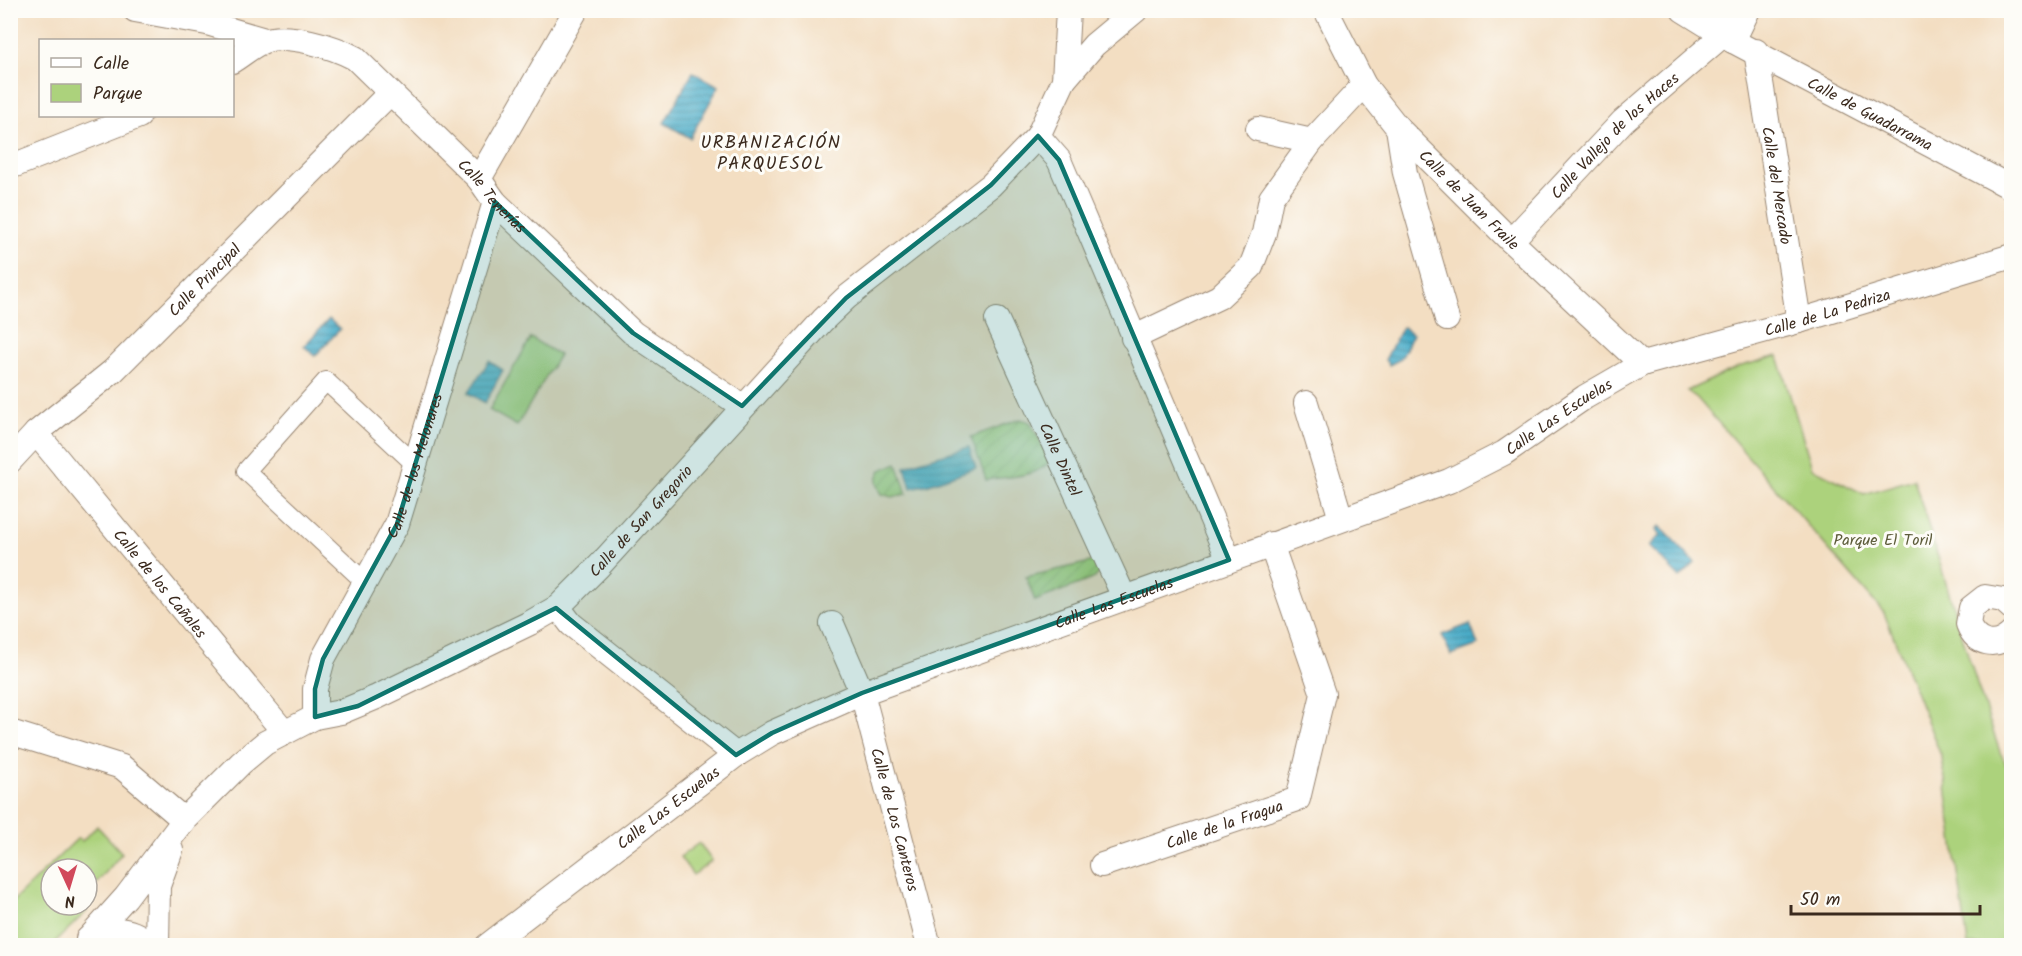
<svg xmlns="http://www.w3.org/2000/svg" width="2022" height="956" font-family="Kalam,sans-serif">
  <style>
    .green { fill: #acd27c; stroke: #747e4d; stroke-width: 1.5 }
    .garden { fill: url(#garden-furrows); stroke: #747e4d; stroke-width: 1.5 }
    .water { fill: url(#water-rules); stroke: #426b73; stroke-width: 1.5 }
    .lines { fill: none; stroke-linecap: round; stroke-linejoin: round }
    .pedestrian-casing { stroke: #978470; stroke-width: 20 }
    .minor-casing { stroke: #978470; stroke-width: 26 }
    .pedestrian { stroke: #fff; stroke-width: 18 }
    .minor { stroke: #fff; stroke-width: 24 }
    .marked { fill: #0f766e; fill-opacity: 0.2; stroke: #0f766e; stroke-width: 4.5; stroke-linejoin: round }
    .labels { text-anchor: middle; stroke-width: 6; stroke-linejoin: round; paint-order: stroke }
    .street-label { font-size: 16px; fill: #3b2a1e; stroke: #fdfcf7 }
    .park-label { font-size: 16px; fill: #5d5c3a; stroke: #fdfcf7 }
    .neighbourhood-label { font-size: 18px; letter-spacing: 1.5px; fill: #3b2a1e; stroke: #fdfcf7 }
  </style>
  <defs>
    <pattern id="garden-furrows" width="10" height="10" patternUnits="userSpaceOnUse" patternTransform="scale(1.5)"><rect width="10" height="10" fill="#acd27c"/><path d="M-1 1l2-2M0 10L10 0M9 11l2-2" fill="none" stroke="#95b46b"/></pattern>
    <pattern id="water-rules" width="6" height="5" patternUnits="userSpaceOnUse" patternTransform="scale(1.5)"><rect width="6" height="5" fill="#49acc8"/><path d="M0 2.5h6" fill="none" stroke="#3e8ca2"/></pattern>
  </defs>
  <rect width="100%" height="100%" fill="#fdfcf7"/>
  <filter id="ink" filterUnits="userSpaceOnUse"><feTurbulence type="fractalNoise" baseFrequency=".0167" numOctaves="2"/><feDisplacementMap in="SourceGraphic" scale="12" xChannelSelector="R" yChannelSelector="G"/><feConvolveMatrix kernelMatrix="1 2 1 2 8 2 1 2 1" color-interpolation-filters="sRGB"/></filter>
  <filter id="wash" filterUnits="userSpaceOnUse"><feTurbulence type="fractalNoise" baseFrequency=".008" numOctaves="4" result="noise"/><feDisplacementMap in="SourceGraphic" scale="24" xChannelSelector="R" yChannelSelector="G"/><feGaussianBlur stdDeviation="1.35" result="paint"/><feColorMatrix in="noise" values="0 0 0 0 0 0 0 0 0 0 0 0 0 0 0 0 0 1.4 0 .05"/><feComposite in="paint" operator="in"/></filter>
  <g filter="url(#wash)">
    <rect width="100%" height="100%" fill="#f3dec2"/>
    <!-- green -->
    <path class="green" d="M531,338L559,355L517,426L489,410Z
      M1778,356L1812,468L1864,494L1914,479L1977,684L2000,752L2011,774V945H1968L1942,758L1884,613L1697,398L1687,391L1738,367Z
      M97,826L122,853L87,895V869H51V905H87V911L52,945H11V903L78,838L82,841Z
      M699,843L712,861L693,875L680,857Z"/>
    <!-- garden -->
    <path class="garden" d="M1020,419L1030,422L1050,460C1039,478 1006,476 986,480L971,437Z
      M897,463L907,494L892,497L882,494C876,484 875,480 881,470Z
      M1099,560L1101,570L1095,578L1035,601L1026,577Z"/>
    <!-- water -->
    <path class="water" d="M693,72L719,86L690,138L664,123Z
      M329,319L340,329L315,356L304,346Z
      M1402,327L1413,334L1401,359L1389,365L1385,360Z
      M489,361L503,370L485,403L468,393Z
      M969,447L976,468L926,485L911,488L905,467L916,462Z
      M1660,526L1695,563L1680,578L1649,546L1661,535L1656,529Z
      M1470,624L1478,645L1451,655L1442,635Z"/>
  </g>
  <g filter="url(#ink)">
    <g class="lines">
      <!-- pedestrian casing -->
      <g class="pedestrian-casing">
        <path id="pedestrian" d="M365,582L246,471L326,381L416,465"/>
      </g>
      <!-- minor casing -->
      <g class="minor-casing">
        <g id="minor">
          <path d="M135,10L207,23L265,40"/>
          <path id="s1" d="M1326,10L1364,85L1398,128L1511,241L1642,364"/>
          <path id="s2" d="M1683,10L1733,41L2012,188"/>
          <path d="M1720,10L1733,41"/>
          <path d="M1733,41L1748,10"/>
          <path id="s3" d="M1756,51L1799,321"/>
          <path id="s4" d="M232,61C242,55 253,45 264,41C287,32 335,47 355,58L479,179L495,202L633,333L742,406"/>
          <path d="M1064,80L1068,10"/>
          <path d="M1398,128L1405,173L1447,319"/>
          <path d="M1258,129L1312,141"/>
          <path d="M1038,136L1059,160L1229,560"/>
          <path d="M10,167L139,116"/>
          <path d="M479,179L576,10"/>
          <path id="s5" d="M1511,241L1623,121L1723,35"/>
          <path id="s6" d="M997,320L1124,597"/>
          <path d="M1133,338L1219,297L1251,267L1264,233L1271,198L1312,141L1364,85"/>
          <path d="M1306,403L1341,519"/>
          <path id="s7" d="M36,433L284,732"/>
          <path id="s8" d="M10,461L36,433L113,371L390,93"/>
          <path d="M558,607L571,624L736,755"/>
          <path d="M2012,608L2003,600L1985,597L1971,608L1968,624C1976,645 1996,649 2012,633"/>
          <path id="s9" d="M832,624L862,693L929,946"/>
          <path id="s10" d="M315,717V689L323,659L397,524L495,202"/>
          <path d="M10,732L122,767L184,820"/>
          <path id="s11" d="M1102,865L1298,799L1323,694L1271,544"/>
          <path id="s12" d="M91,936L126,897L184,820L241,763L265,743L315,717L341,712L377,697L530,623L558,607L599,566L823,320L846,298L991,185L1038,136L1064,80L1094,45L1136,10"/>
          <path d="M88,939C107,924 135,928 151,946"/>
          <path d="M157,946L158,886L171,850"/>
          <path id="s13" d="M487,946L736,755L772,733L862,693L1449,481L1504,453L1585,397L1642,364L1799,321L2012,256"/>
        </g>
      </g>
      <!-- pedestrian -->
      <use href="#pedestrian" class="pedestrian"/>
      <!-- minor -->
      <use href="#minor" class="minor"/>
    </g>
  </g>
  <!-- marked area -->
  <path class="marked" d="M1038,136L1059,160L1229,560L862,693L772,733L736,755L556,608L358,706L315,717V689L323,659L397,524L495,202L633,333L742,406L846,298L991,185Z"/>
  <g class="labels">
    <!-- street labels -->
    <g class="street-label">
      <text dy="6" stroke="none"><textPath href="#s2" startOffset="214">Calle de Guadarrama</textPath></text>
      <text dy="6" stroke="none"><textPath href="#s5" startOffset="148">Calle Vallejo de los Haces</textPath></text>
      <text dy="6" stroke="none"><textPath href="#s3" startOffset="136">Calle del Mercado</textPath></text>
      <text dy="6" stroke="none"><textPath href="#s4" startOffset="327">Calle Tenerías</textPath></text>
      <text dy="6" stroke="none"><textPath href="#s1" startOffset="240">Calle de Juan Fraile</textPath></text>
      <text dy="6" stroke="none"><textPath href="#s8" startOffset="266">Calle Principal</textPath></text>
      <text dy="6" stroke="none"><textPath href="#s13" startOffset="1497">Calle de La Pedriza</textPath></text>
      <text dy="6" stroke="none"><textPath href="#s13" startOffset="1206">Calle Las Escuelas</textPath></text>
      <text dy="6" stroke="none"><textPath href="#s6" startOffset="153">Calle Dintel</textPath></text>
      <text dy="6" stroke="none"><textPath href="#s10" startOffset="274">Calle de los Melonares</textPath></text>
      <text dy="6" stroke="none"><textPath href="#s12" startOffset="704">Calle de San Gregorio</textPath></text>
      <text dy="6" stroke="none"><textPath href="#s7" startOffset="195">Calle de los Cañales</textPath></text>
      <text dy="6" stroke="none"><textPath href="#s13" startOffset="722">Calle Las Escuelas</textPath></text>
      <text dy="6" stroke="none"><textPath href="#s13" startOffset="228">Calle Las Escuelas</textPath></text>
      <text dy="6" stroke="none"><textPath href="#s9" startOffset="206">Calle de Los Canteros</textPath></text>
      <text dy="6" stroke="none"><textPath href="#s11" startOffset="129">Calle de la Fragua</textPath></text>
    </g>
    <!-- park labels -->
    <g class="park-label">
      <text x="1883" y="545">Parque El Toril</text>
    </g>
    <!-- neighbourhood labels -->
    <g class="neighbourhood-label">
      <text x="771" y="148">URBANIZACIÓN<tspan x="771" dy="21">PARQUESOL</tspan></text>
    </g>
  </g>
  <!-- margin -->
  <rect width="2022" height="956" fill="none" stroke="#fdfcf7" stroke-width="36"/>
  <!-- legend -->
  <rect x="39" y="39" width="195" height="78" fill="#fdfcf7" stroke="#afa8a0" stroke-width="1.5"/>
  <rect x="51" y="58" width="30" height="9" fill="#ffffff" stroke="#afa8a0" stroke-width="1.5"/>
  <text x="93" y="69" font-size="18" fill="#3b2a1e">Calle</text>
  <rect x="51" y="84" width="30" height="18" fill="#acd27c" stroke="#afa8a0" stroke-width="1.5"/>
  <text x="93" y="99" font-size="18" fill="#3b2a1e">Parque</text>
  <!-- north arrow -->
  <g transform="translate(69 887) rotate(176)"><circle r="28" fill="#fdfcf7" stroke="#afa8a0" stroke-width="1.5"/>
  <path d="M0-4.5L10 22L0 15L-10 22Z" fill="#d1495b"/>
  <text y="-9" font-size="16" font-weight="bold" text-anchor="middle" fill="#3b2a1e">N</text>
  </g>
  <!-- scale -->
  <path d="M1791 905v9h189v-9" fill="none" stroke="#3b2a1e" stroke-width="3"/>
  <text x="1800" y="905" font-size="18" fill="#3b2a1e" stroke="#fdfcf7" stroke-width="4.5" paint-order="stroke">50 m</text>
</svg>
